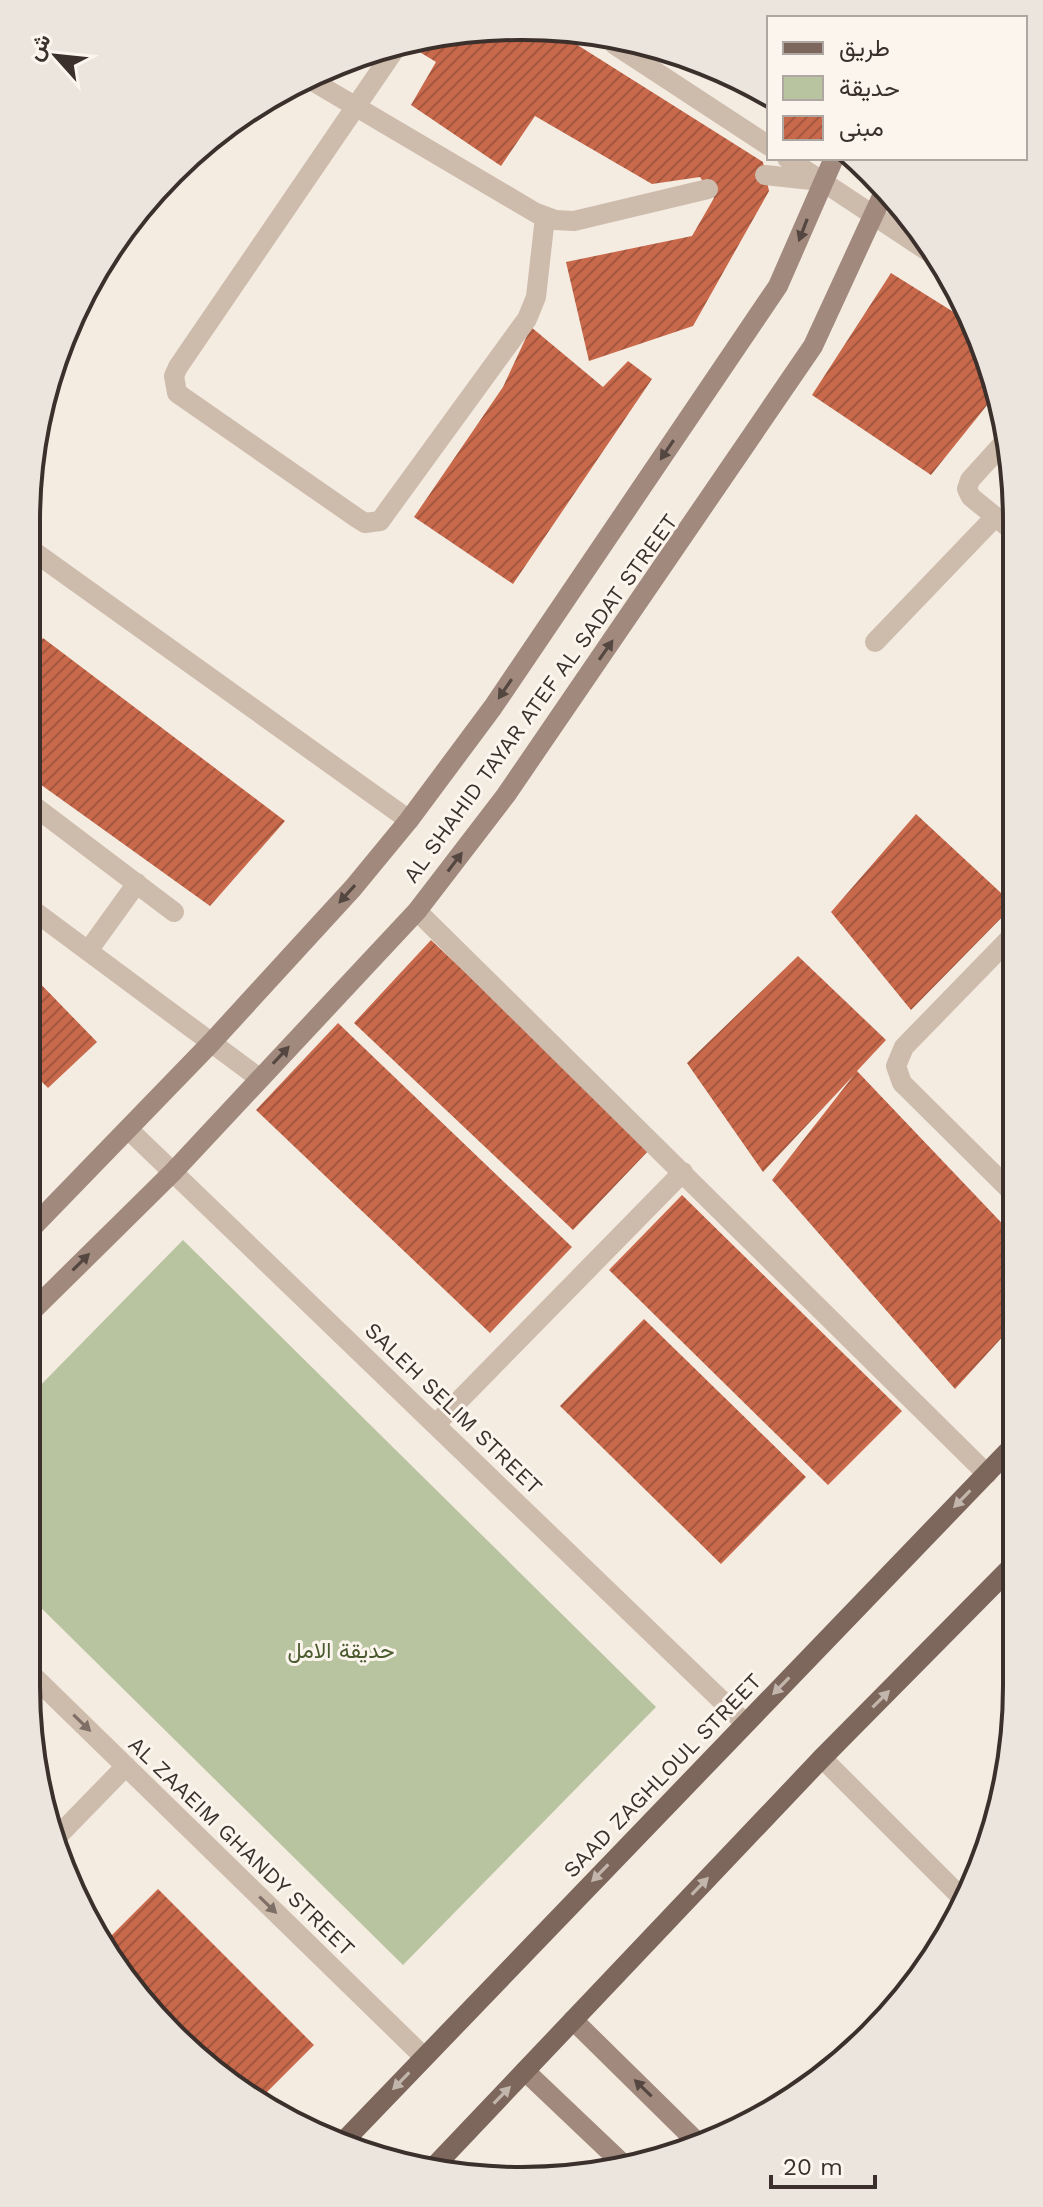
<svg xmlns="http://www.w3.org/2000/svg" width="1043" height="2207" font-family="'Work Sans',Vazirmatn,sans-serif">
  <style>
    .green { fill: #b8c4a0 }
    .building { fill: url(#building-hatch) }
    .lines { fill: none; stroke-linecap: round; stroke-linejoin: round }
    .lane { stroke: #cdbbac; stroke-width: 20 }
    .street { stroke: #cdbbac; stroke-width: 20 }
    .secondary { stroke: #a18a7d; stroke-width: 20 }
    .primary { stroke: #7d675c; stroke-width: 20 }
    .oneway { fill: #544640 }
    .oneway2 { fill: #c2b5ac }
    .oneway3 { fill: #7d6f65 }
    .labels { text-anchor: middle; stroke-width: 6; stroke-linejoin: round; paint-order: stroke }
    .street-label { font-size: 22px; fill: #3b302b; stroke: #fbf5ee }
    .park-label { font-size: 22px; fill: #4a5a2e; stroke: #fbf5ee }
    .rim { fill: none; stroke: #3b302b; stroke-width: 4 }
  </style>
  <defs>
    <pattern id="building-hatch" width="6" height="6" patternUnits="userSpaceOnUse" patternTransform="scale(2)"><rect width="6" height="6" fill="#c8694b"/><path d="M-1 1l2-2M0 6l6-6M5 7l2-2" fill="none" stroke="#a4573f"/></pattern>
  </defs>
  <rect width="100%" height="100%" fill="#f4ebe1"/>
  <!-- green -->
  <path class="green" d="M183,1240L656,1707L403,1965L26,1593V1400Z"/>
  <!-- building -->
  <path class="building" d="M522,26L560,34L763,162L769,191L693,326L589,361L566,262L692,236L714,198L700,177L652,184L535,116L501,166L411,105L436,62L413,48Z
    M891,273L976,326L996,394L931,475L812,395Z
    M531,327L603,387L628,361L652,379L513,584L414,517L503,387Z
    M43,638L285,821L210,906L26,774V659Z
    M916,814L1014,905L911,1010L831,912Z
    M431,940L651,1148L573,1230L354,1023Z
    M798,956L886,1040L857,1071L1015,1237L1016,1322L955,1389L772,1180L854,1075L763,1172L687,1063Z
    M26,969L97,1042L48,1088L26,1066Z
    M338,1023L572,1247L490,1333L256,1110Z
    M682,1195L902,1411L828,1485L609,1270Z
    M644,1319L806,1477L721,1564L560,1406Z
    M158,1889L314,2045L258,2101L129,1988L105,1942Z"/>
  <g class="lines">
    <!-- lane -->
    <path class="lane" d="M393,52L178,367L174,376L177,393L357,518L365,523L380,521L527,319L536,297L545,217
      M309,79L536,213L555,220L574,221L708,189
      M765,175L821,181
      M906,236L916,222
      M1008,438L970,480L967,489L971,497L1013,531
      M875,642L995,517
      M26,800L174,912
      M1014,934L904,1047L896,1066L902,1083L1015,1195
      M88,951L137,883"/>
    <!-- street -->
    <path class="street" d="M615,45L769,146
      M787,158L935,256
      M26,546L409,820
      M26,905L259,1078
      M417,911L987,1474
      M128,1129L745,1723
      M436,1424L683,1172
      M26,1669L424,2057
      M822,1758L964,1900
      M52,1842L126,1766"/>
    <!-- secondary -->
    <path class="secondary" d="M26,1234L211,1043L353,888L409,820L493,707L778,286L834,158
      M26,1317L173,1172L417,911L506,795L813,346L885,190
      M573,2020L698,2143
      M525,2071L624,2165"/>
    <!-- primary -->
    <path class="primary" d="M344,2141L1016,1443
      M429,2172L822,1758L1017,1561"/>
  </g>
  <!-- one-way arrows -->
  <defs><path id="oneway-solid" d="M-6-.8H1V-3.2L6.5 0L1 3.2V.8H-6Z" transform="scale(2)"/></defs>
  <g class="oneway">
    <use href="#oneway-solid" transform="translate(803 230) rotate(111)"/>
    <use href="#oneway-solid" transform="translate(667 450) rotate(124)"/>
    <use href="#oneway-solid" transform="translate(606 650) rotate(-55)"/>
    <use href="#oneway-solid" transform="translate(505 689) rotate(124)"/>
    <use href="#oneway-solid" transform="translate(455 862) rotate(-53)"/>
    <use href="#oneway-solid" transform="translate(347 894) rotate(132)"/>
    <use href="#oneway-solid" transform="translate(281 1055) rotate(-47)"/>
    <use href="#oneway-solid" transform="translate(81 1262) rotate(-45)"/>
    <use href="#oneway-solid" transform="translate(643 2088) rotate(-136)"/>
  </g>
  <g class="oneway2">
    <use href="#oneway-solid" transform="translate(962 1499) rotate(134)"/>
    <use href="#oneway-solid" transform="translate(781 1686) rotate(134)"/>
    <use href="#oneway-solid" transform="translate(881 1699) rotate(-45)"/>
    <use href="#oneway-solid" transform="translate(600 1873) rotate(134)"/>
    <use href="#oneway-solid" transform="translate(700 1886) rotate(-46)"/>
    <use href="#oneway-solid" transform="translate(401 2081) rotate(134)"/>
    <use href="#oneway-solid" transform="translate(502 2095) rotate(-46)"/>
  </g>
  <g class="oneway3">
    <use href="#oneway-solid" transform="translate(82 1723) rotate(44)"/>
    <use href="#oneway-solid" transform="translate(268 1905) rotate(44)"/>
  </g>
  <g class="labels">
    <!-- street labels -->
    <g class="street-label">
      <text transform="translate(540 698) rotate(-54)" y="8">AL SHAHID TAYAR ATEF AL SADAT STREET</text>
      <text transform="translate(454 1408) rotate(44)" y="8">SALEH SELIM STREET</text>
      <text transform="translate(662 1775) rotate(-46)" y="8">SAAD ZAGHLOUL STREET</text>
      <text transform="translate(242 1846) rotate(44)" y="8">AL ZAAEIM GHANDY STREET</text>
    </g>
    <!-- park labels -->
    <g class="park-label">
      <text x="341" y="1658">حديقة الامل</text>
    </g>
  </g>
  <!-- crop -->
  <path d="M0 0H1043V2207H0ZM521 40H522A481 481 0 0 1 1003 521V1686A481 481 0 0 1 522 2167H521A481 481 0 0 1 40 1686V521A481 481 0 0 1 521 40Z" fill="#ece5de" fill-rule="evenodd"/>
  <path class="rim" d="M521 40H522A481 481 0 0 1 1003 521V1686A481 481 0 0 1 522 2167H521A481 481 0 0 1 40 1686V521A481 481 0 0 1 521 40Z"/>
  <!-- legend -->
  <rect x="767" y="16" width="260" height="144" fill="#fbf5ee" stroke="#aea6a0" stroke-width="2"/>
  <rect x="783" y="42" width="40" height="12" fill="#7d675c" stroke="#aea6a0" stroke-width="2"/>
  <text x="839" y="56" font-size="24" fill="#3b302b">طريق</text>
  <rect x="783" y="76" width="40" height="24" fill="#b8c4a0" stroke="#aea6a0" stroke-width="2"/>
  <text x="839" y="96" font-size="24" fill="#3b302b">حديقة</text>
  <rect x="783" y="116" width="40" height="24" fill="url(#building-hatch)" stroke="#aea6a0" stroke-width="2"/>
  <text x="839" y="136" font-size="24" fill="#3b302b">مبنى</text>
  <!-- north arrow -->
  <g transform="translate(56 56) rotate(297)" stroke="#fbf5ee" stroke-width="6" paint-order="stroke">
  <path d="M0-6L14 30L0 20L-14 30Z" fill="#3b302b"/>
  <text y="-12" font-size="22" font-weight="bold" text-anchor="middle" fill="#3b302b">ش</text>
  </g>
  <!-- scale -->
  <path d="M771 2175v12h104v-12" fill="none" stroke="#3b302b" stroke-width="4"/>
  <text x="783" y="2175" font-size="24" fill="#3b302b" stroke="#fbf5ee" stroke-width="6" paint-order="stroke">20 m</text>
</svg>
